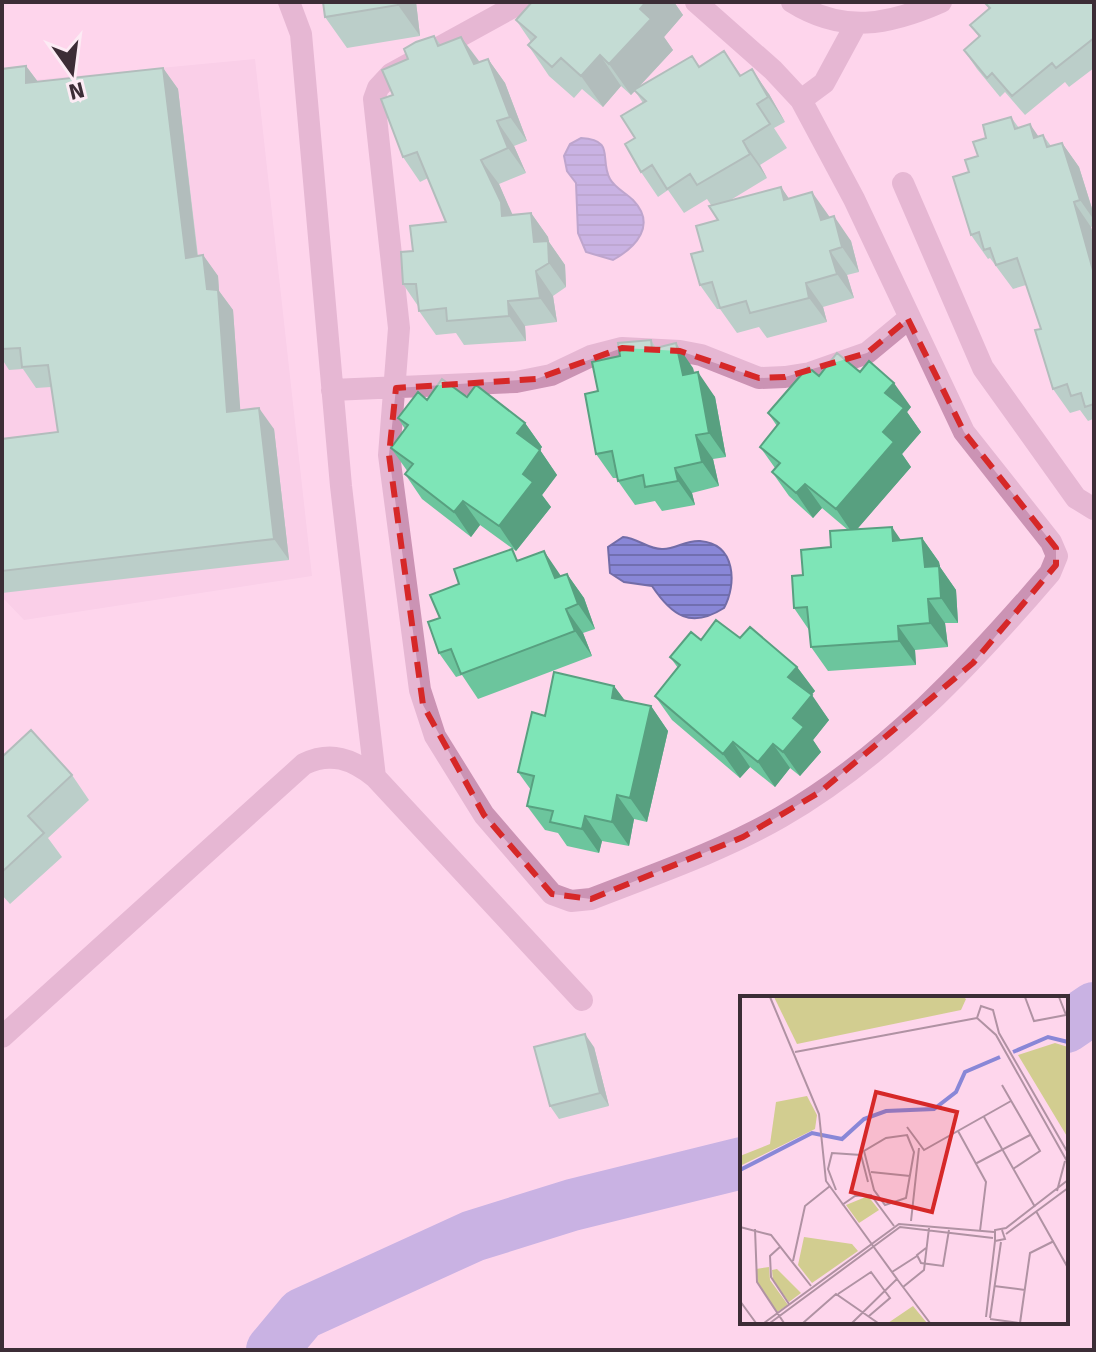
<svg xmlns="http://www.w3.org/2000/svg" width="1096" height="1352" font-family="Signika,sans-serif">
  <style>
    .built { fill: #f6c7e2 }
    .water { fill: url(#water-rules); stroke: #726ca7; stroke-width: 2 }
    .lines { fill: none; stroke-linecap: round; stroke-linejoin: round }
    .river { stroke: #8987d7; stroke-width: 52 }
    .minor { stroke: #cb93b4; stroke-width: 22 }
    .wall { fill: #6cc59d }
    .shaded-wall { fill: #58a080 }
    .building { fill: #7ee5b7; stroke: #58a080; stroke-width: 2 }
    .marked { fill: none; stroke: #d62828; stroke-width: 6; stroke-dasharray: 16 10; stroke-linejoin: round }
    .inset-river { fill: none; stroke: #8987d7; stroke-width: 4 }
    .inset-road { fill: none; stroke: #b092a3; stroke-width: 2 }
    .view { fill: #d62828; fill-opacity: 0.15; stroke: #d62828; stroke-width: 4 }
    .inset-edge { fill: none; stroke: #3c2d36; stroke-width: 4 }
  </style>
  <defs>
    <pattern id="water-rules" width="6" height="5" patternUnits="userSpaceOnUse" patternTransform="scale(2)"><rect width="6" height="5" fill="#8987d7"/><path d="M0 2.5h6" fill="none" stroke="#716faf"/></pattern>
  </defs>
  <rect width="100%" height="100%" fill="#fed6ec"/>
  <!-- built -->
  <path class="built" d="M255,59L312,576L24,620L2,597V83Z"/>
  <!-- water -->
  <path class="water" d="M581,138C616,140 599,159 610,179C615,188 626,193 633,200C657,225 636,247 613,260L586,252L578,233L576,183L567,171L564,156L570,144Z
    M623,537C638,538 649,550 663,549C676,549 686,540 700,541C736,544 737,584 724,608C691,629 672,616 652,586L624,582L610,573L608,547Z"/>
  <g class="lines">
    <!-- river -->
    <path class="river" d="M1066,1027L1094,1008
      M272,1350L302,1314L473,1236L572,1205L742,1163"/>
    <!-- minor -->
    <path class="minor" d="M289,2L301,34L341,486L375,777
      M522,2L391,74L378,88L374,99L399,328L389,455L420,690L435,736L484,815L552,894L571,901L591,899C655,874 722,851 781,817C884,758 973,663 1050,573L1057,556L1051,542L964,432L854,199L801,100L773,70L696,2
      M792,2C843,34 889,25 941,2
      M801,100L824,83L856,24
      M903,183L983,368L1076,498L1094,509
      M332,390L516,382L551,375L591,356L622,348L680,351L701,355L759,378L785,377L810,373L867,353L908,319
      M2,1037L304,764C331,751 352,759 375,777L582,1000"/>
  </g>
  <!-- wall -->
  <path class="wall" d="M323,2H416L420,36L347,48L325,17Z
    M532,2H674L683,15L664,37L673,50L638,88L692,56L700,67L724,51L741,75L769,94L785,122L774,128L787,148L760,165L767,178L729,201L781,187L789,199L830,217L851,241L859,272L847,275L854,298L823,307L827,322L767,338L759,327L737,333L720,309H717L700,285L703,251L718,220L711,205L707,199L684,213L668,190L658,197L641,172L635,138L643,103L635,91L631,95L621,86L603,107L582,89L574,98L549,76L528,45L531,42L516,20Z
    M1094,2V68L1069,87L1065,82L1025,115L1005,92L1000,97L977,69L964,50L979,37L970,25L989,9L985,3Z
    M434,36L441,45L479,62L488,59L505,83L527,141L514,146L526,173L499,184L512,215L531,213L548,237L549,242L565,265L566,287L553,296L557,322L525,326L526,341L464,345L456,333L436,335L419,311L418,306L403,284L413,251L446,222L428,178L420,182L403,157L393,95L408,59Z
    M26,66L38,82L163,68L178,89L198,256L203,255L218,276L219,291L233,310L240,411L274,429L289,560L2,593V439L58,432L51,387L36,388L23,369L9,370L2,359V69Z
    M1011,117L1019,128L1038,137L1043,135L1051,146L1062,143L1079,167L1094,215V226L1091,227L1094,238V420L1093,419L1088,421L1080,410L1070,413L1053,389L1041,329L1026,285L1013,289L990,258L988,259L971,235L969,172L986,138Z
    M651,340L656,348L693,368L694,373L715,397L726,457L713,459L719,486L692,493L695,505L662,511L655,501L635,505L618,481L617,478H613L596,454L598,391L620,356Z
    M860,372L911,407L907,412L921,432L902,454L911,467L856,530L901,540L922,538L939,562L940,567L956,590L958,623H945L948,647L915,650L916,665L828,671L811,647L809,630L794,608L803,575L848,530L822,508L813,518L789,496L772,472L775,468L760,447L777,426L768,413L819,376Z
    M467,397L525,423L542,447L540,450L557,475L542,495L551,507L516,551L480,525L471,537L422,499L405,474L408,472L391,448L405,429L398,418L427,400Z
    M520,560L562,576L567,574L584,598L595,629L583,633L592,656L478,699L462,675L456,677L439,653L440,618Z
    M740,638L797,667L815,691L811,695L829,720L813,740L821,752L800,776L790,768L775,787L750,767L740,778L672,720L655,696L678,668L670,657L701,640Z
    M614,686L625,701L651,706L668,731L647,822L634,819L629,846L602,841L599,853L567,846L558,833L545,830L527,806L531,790L518,772L545,716Z
    M2,757L72,775L89,800L48,838L62,857L10,904L2,895Z
    M594,1047L609,1106L559,1119L550,1106Z"/>
  <!-- shaded-wall -->
  <path class="shaded-wall" d="M398,2H416L420,36L398,5Z
    M646,2H674L683,15L664,37L673,50L631,95L609,64L640,9Z
    M461,37L479,61L491,89L474,64Z
    M600,55L621,86L603,107L581,76Z
    M488,59L505,83L527,141L510,117Z
    M26,66L41,86L26,83Z
    M163,68L178,89L200,279L186,258Z
    M752,69L769,94L785,122L768,97Z
    M497,121L514,146L526,173L508,148Z
    M1030,124L1047,149L1034,138Z
    M743,141L760,165L767,178L750,154Z
    M1062,143L1079,167L1094,215V220L1080,200Z
    M481,160L499,184L518,227L502,216Z
    M781,187L798,212L784,200Z
    M812,192L829,216L838,244L821,220Z
    M1074,202L1091,227L1094,238V274Z
    M531,213L548,237L549,242L565,265L566,287L534,242Z
    M834,216L851,241L859,272L842,247Z
    M830,251L847,275L854,298L837,274Z
    M203,255L218,276L219,291L233,310L242,433L227,412L207,289Z
    M536,271L553,296L557,322L540,298Z
    M806,283L823,307L827,322L809,298Z
    M508,301L525,326L526,341L509,316Z
    M676,343L693,368L700,399L683,375Z
    M698,372L715,397L726,457L709,433Z
    M894,383L911,407L907,412L921,432L902,454L911,467L853,534L836,509L883,432L885,393Z
    M259,408L274,429L289,560L274,539Z
    M525,423L542,447L534,457L517,433Z
    M696,435L713,459L719,486L702,462Z
    M540,450L557,475L542,495L551,507L516,551L499,526L523,474Z
    M675,468L692,493L695,505L678,481Z
    M805,484L822,508L813,518L796,493Z
    M463,501L480,525L471,537L454,512Z
    M892,527L909,552L893,541Z
    M922,538L939,562L940,567L956,590L958,623L941,598L925,567Z
    M544,551L561,576L555,578Z
    M567,574L584,598L595,629L578,604Z
    M928,599L945,623L948,647L930,623Z
    M566,609L583,633L592,656L575,631Z
    M898,626L915,650L916,665L899,641Z
    M797,667L815,691L806,701L788,677Z
    M614,686L632,710L612,698Z
    M812,695L829,720L813,740L821,752L800,776L783,752L793,718Z
    M651,706L668,731L647,822L630,798Z
    M733,742L750,767L740,778L723,754Z
    M773,744L790,768L775,787L758,762Z
    M617,795L634,819L629,846L612,822Z
    M585,816L602,841L599,853L582,829Z
    M585,1034L594,1047L609,1106L600,1093Z"/>
  <!-- building -->
  <path class="building" d="M323,2H398V5L325,17Z
    M532,2H646L640,9L651,19L609,64L600,55L581,76L561,58L552,67L528,45L536,37L516,20Z
    M986,2H1094V38L1056,68L1052,63L1012,96L992,73L987,78L964,50L980,36L970,25L990,8L985,3Z
    M434,36L438,46L461,37L474,64L488,59L510,117L497,121L508,148L481,160L501,202L502,216L531,213L534,242L548,241L549,263L536,271L540,298L508,301L509,316L447,321L446,308L419,311L416,284H403L401,252L413,251L410,226L446,222L417,152L403,157L381,99L393,95L382,70L408,59L404,49L416,42Z
    M724,51L740,76L752,69L768,97L757,104L770,124L743,141L750,154L697,185L690,174L667,189L652,165L641,172L625,144L635,138L621,116L646,101L634,90L692,56L699,67Z
    M26,66V83L163,68L186,258L203,255L207,289L218,290L227,412L259,408L274,539L2,571V439L58,432L48,365L22,367L20,348L2,349V69Z
    M1011,117L1015,129L1030,124L1034,138L1043,135L1047,147L1062,143L1080,200L1074,202L1094,274V404L1085,407L1081,393L1071,396L1067,384L1053,389L1035,330L1041,329L1017,258L996,265L990,248L984,250L979,232L971,235L953,177L969,172L965,160L978,156L973,142L986,138L983,125Z
    M781,187L784,200L812,192L821,220L834,216L842,247L830,251L837,274L806,283L809,298L750,313L746,301L720,308L712,282L700,285L691,254L703,251L696,226L718,220L709,206Z
    M651,340L652,349L676,343L683,375L698,372L709,433L696,435L702,462L675,468L678,481L645,487L643,475L618,481L612,451L596,454L585,394L598,391L592,362L620,356L618,343Z
    M837,353L860,372L869,361L894,383L885,393L904,408L883,432L894,442L836,509L805,484L796,493L772,472L780,463L760,447L779,423L768,413L808,367L819,376Z
    M442,379L467,397L476,385L525,423L517,433L540,450L523,474L533,482L499,526L463,501L454,512L405,474L413,464L391,448L408,425L398,418L418,392L427,400Z
    M892,527L893,541L922,538L925,567L939,566L941,598L928,599L930,623L898,626L899,641L811,647L807,607L794,608L792,576L803,575L801,550L831,547L830,531Z
    M512,549L517,561L544,551L555,578L567,574L578,604L566,609L575,631L461,674L451,649L439,653L428,622L440,618L430,595L459,584L454,569Z
    M716,620L740,638L750,627L797,667L788,677L812,695L793,718L804,727L783,752L773,744L758,762L733,742L723,754L655,696L680,665L670,657L691,632L701,640Z
    M554,672L614,686L612,698L651,706L630,798L617,795L612,822L585,816L582,829L550,822L553,811L527,806L534,776L518,772L532,712L545,716Z
    M31,730L72,775L28,816L44,833L2,872V757Z
    M585,1034L600,1093L550,1106L534,1047Z"/>
  <!-- marked area -->
  <path d="M0 0H1096V1352H0ZM908,319L964,432L1056,548V565L973,663L820,792L743,837L591,899L552,894L484,815L423,705L389,455L396,388L536,379L622,348L680,351L759,378L785,377L867,353Z" fill="#fed6ec" fill-opacity=".55" fill-rule="evenodd"/>
  <path class="marked" d="M908,319L964,432L1056,548V565L973,663L820,792L743,837L591,899L552,894L484,815L423,705L389,455L396,388L536,379L622,348L680,351L759,378L785,377L867,353Z"/>
  <!-- overview -->
  <g transform="translate(740 996)">
    <rect width="328" height="328" fill="#fed6ec"/>
    <path d="M315,47L328,51V142L278,59ZM67,100L77,119L75,133L0,170V160L30,148L36,106ZM128,200L139,214L119,227L106,209ZM64,241L112,248L118,255L72,287L58,269ZM29,271L30,284L48,309L37,316L18,287L16,273ZM37,273L61,297L49,306L33,285L32,274ZM173,310L187,327H148Z" fill="#d2cd90"/>
    <path d="M34,1H223L226,3L221,14L57,48Z" fill="#d2cd90"/>
    <path class="inset-river" d="M273,56L308,41L328,46M0,174L72,137L102,143L124,123L146,115L194,113L216,96L225,76L260,61"/>
    <path class="inset-road" d="M30,1L79,118L86,185L157,283L112,327M285,1L294,25L326,19L319,1M55,56L237,22M262,89L300,155L273,173M244,121L295,211M167,131L184,154L271,105M218,135L246,186L240,235M167,139L174,156L166,202L145,209L134,194L124,155L146,142ZM328,157L259,37L253,14L241,10L237,22L256,39L328,167M235,168L290,139M131,176L170,180M96,194L88,173L92,157L121,159L128,186M317,195L325,165M102,209L115,200L131,199L154,230M296,215L328,272M171,225L179,152M0,231L31,239L71,290M15,233L17,286L44,327M262,234L265,243L255,245V234L266,232L328,184M266,238L328,192M41,250L30,260L31,281L49,308M186,252L177,259L181,267L203,270L209,234M53,265L65,210L90,190M152,276L177,260M157,283L190,327M254,290L285,294M163,291L184,274L189,232M98,298L131,276L150,302L129,320M0,305L16,327M246,321L255,245M250,322L261,246M250,323L279,327M24,327L159,228L254,236M30,327L160,231L253,242M63,327L96,298L138,327M280,327L290,257L314,245"/>
    <path class="view" d="M136,96L217,116L192,216L111,196Z"/>
    <rect width="328" height="328" class="inset-edge"/>
  </g>
  <!-- border -->
  <rect width="1096" height="1352" fill="none" stroke="#3c2d36" stroke-width="8"/>
  <!-- north arrow -->
  <g transform="translate(72 72) rotate(166)" stroke="#fcebf4" stroke-width="6" paint-order="stroke">
  <path d="M0-6L14 30L0 20L-14 30Z" fill="#3c2d36"/>
  <text y="-12" font-size="22" font-weight="bold" text-anchor="middle" fill="#3c2d36">N</text>
  </g>
</svg>
